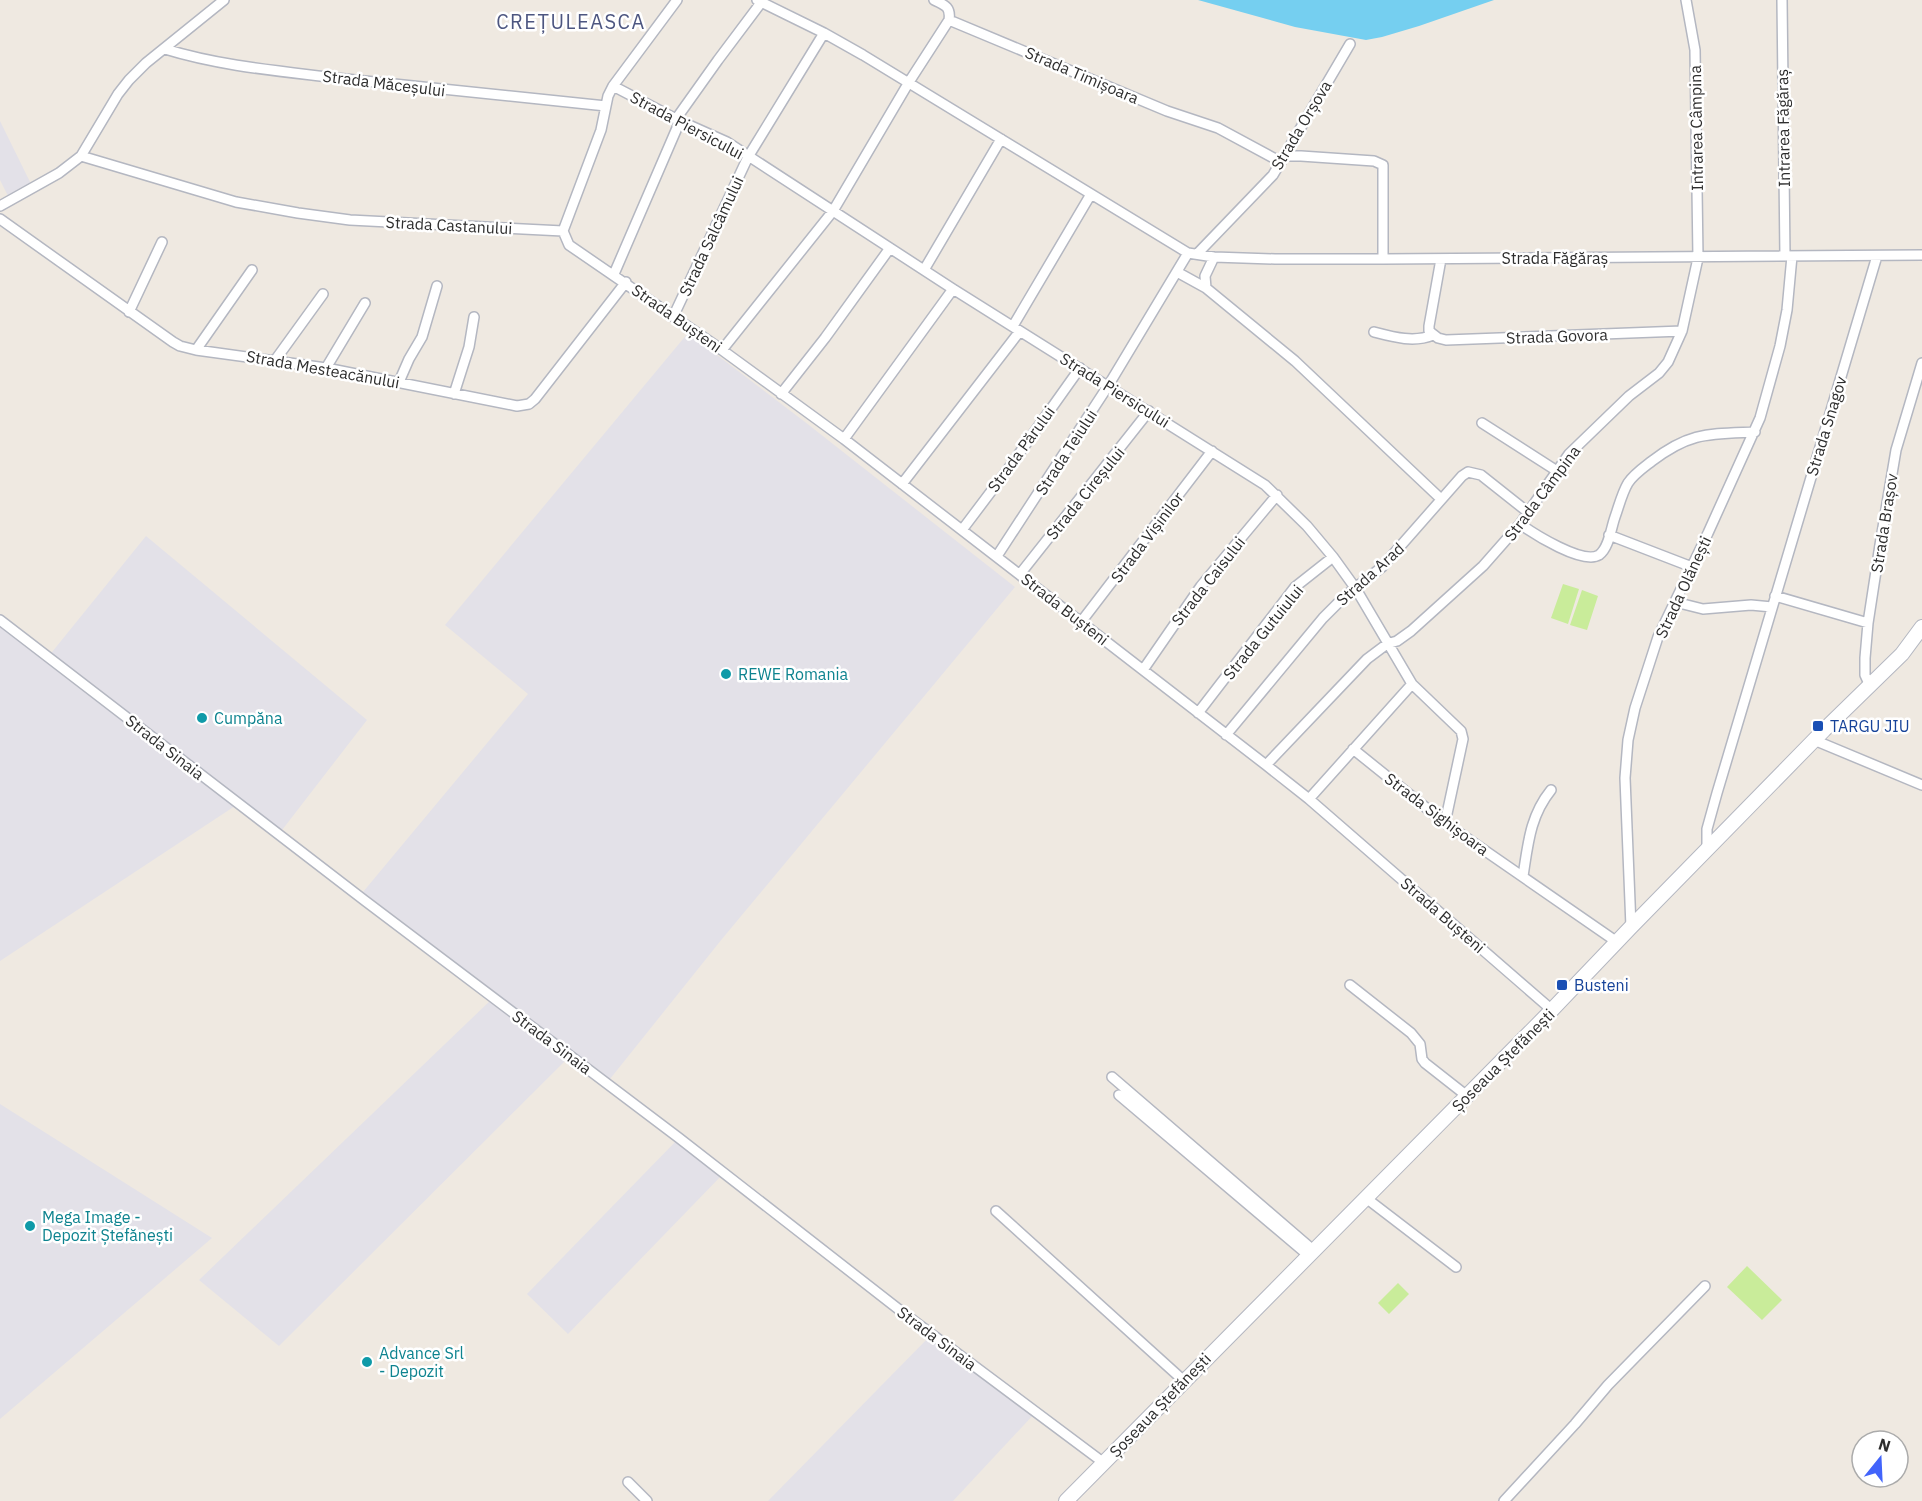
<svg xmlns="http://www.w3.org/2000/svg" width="1922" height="1501" font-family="'IBM Plex Sans',sans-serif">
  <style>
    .industrial { fill: #e3e1e8 }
    .pitch { fill: #c9ec9a }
    .water { fill: #75cff0 }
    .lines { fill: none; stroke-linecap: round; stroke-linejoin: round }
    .minor-casing { stroke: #b4b7c1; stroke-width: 12 }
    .secondary-casing { stroke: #b4b7c1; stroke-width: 16 }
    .minor { stroke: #fff; stroke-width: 9 }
    .secondary { stroke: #fff; stroke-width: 14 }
    .culture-dot { fill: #0f9aa8; stroke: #fff; stroke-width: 2 }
    .transit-dot { fill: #1a4fb4; stroke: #fff; stroke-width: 2 }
    .labels { text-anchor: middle; stroke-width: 5; stroke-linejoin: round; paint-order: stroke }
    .street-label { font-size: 16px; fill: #2e2e2e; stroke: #fff }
    .culture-label { font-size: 16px; fill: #0d838f; stroke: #fff; text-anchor: start }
    .transit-label { font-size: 16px; fill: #164399; stroke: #fff; text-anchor: start }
    .quarter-label { font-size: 20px; letter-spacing: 1.5px; fill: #4d5680; stroke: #fff }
  </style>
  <rect width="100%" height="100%" fill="#efe9e1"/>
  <!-- industrial -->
  <path class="industrial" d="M0,121L31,184L8,196L0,180Z
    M688,333L805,422L1015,587L722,939L610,1079L363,892L528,694L445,625Z
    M146,536L367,720L279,834L238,804L0,961V620L48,657Z
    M493,998L570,1056L279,1346L199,1280Z
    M0,1104L212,1238L0,1419Z
    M679,1138L724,1173L568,1334L527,1294Z
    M932,1334L1036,1412L953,1501H768Z"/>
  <!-- pitch -->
  <path class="pitch" d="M1563,584L1579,589L1568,624L1551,618Z
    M1582,590L1598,596L1587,630L1570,625Z
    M1747,1266L1782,1300L1762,1320L1727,1287Z
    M1398,1283L1409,1294L1389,1314L1378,1303Z"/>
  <!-- water -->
  <path class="water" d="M1198,0H1494L1419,26L1382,37L1366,40L1295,27Z"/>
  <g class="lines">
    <!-- minor casing -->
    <g class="minor-casing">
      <path id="minor" d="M757,0L824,33L863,55L1188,253L1214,257L1275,259H1383L1922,255
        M934,0C945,5 951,7 949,20
        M1782,0L1785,256
        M165,49C220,66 279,71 336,78C426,88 516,97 606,106
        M613,86L680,121L727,142L953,289L1265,485L1307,526L1333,557L1356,589L1412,684L1461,731L1463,739L1445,823
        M676,119L718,60L763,0
        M81,156L236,202L298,213L350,220L563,231
        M1284,156H1301L1374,161L1383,165V259
        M0,206L59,173L81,156L118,94L129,80L146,63L224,0
        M0,219L173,342L180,346L196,350L326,368L517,406L529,404L535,399L626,282
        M563,231L569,245L722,350L844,439L1266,765L1309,799L1552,1010
        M563,231L601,130L608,96L613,86L677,0
        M1197,254L1273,175L1350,44
        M1214,257L1205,276L1206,288L1295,361L1441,499
        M1441,259L1429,326V331L1438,338L1446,340L1682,331
        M924,270L1001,139
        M1177,272L1206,288
        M614,274L680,121
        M129,312L162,242
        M674,315L748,157L824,33
        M1013,326L1091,194
        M1374,332C1393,337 1414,343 1433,335
        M196,350L252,270
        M722,350L833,211L909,82L949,20L1167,111L1218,128L1281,162
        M276,359L323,294
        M326,368L365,303
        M399,382L409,359L422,337L437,286
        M454,394L469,347L474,317
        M781,394L825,338L890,248
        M1482,423L1557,471
        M844,439L953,289
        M902,484L1020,331
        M1520,524C1534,534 1583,565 1599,555C1609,548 1611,528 1615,517C1619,506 1622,493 1628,483C1634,474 1643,468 1652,461C1690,432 1708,434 1755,432
        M962,530L1011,465L1080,368
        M1609,535L1692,567
        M997,556L1108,386L1188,253
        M1020,574L1149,411
        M1775,596L1868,623
        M1675,602L1703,609L1751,605L1772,607
        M0,620L364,900L679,1138L906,1315L1104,1463
        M1081,622L1212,451
        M1143,670L1201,586L1277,495
        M1870,686L1865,675V658L1868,623L1880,545L1896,450L1922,363
        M1198,713L1295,587L1333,557
        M1226,735L1323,618L1345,596L1382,567L1462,476L1468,472L1481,475L1529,513
        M1814,740L1922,785
        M1353,749L1445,823L1617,942
        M1266,765L1367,659L1387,644L1397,641L1411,631L1483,566L1520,524L1569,454L1629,396L1659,373L1668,362L1682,331L1698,258L1695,50L1686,0
        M1309,799L1412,684
        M1707,850V829L1717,793L1877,256
        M1523,876C1528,844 1530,816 1551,790
        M1631,927L1625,778L1628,740L1635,708L1658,637L1708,533L1760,418L1780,346L1787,310L1792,256
        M1350,985L1411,1033L1420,1044L1422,1059L1425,1063L1467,1096
        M1112,1077L1313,1250
        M1119,1095L1308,1255
        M1366,1198L1456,1267
        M996,1211L1184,1381
        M628,1482L647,1501
        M1504,1501L1575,1424L1608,1385L1705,1286"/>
    </g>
    <!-- secondary casing -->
    <g class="secondary-casing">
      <path id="secondary" d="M1066,1501L1548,1014L1631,927L1824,730L1902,654L1922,627"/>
    </g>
    <!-- minor -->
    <use href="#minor" class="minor"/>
    <!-- secondary -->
    <use href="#secondary" class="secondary"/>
  </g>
  <!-- markers -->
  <g class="culture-dot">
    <circle cx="726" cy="674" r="6"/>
    <circle cx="202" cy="718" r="6"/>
    <circle cx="30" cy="1226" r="6"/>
    <circle cx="367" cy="1362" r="6"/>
  </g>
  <g class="transit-dot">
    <rect x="1812" y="720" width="12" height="12" rx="3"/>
    <rect x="1556" y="979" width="12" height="12" rx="3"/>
  </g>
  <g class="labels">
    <!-- street labels -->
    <g class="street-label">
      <text transform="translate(1082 75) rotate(23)" y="6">Strada Timișoara</text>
      <text transform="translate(384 83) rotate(7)" y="6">Strada Măceșului</text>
      <text transform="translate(687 125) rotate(28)" y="6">Strada Piersicului</text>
      <text transform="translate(1301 125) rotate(-59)" y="6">Strada Orșova</text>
      <text transform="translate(1696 128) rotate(-91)" y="6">Intrarea Câmpina</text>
      <text transform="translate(1783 128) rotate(-91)" y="6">Intrarea Făgăraș</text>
      <text transform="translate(449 225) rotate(3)" y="6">Strada Castanului</text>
      <text transform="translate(711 236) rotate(-65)" y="6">Strada Salcâmului</text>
      <text x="1555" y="264">Strada Făgăraș</text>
      <text transform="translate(677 318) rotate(35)" y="6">Strada Bușteni</text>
      <text transform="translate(1557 336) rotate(-2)" y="6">Strada Govora</text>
      <text transform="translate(323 369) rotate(10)" y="6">Strada Mesteacănului</text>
      <text transform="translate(1115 390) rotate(32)" y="6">Strada Piersicului</text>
      <text transform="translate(1826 426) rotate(-73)" y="6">Strada Snagov</text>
      <text transform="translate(1021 449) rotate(-54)" y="6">Strada Părului</text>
      <text transform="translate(1066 452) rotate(-57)" y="6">Strada Teiului</text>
      <text transform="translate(1085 493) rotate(-51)" y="6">Strada Cireșului</text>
      <text transform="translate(1542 493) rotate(-53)" y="6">Strada Câmpina</text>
      <text transform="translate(1884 523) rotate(-81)" y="6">Strada Brașov</text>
      <text transform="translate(1147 537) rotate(-53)" y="6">Strada Vișinilor</text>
      <text transform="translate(1370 574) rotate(-42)" y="6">Strada Arad</text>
      <text transform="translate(1208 581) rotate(-52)" y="6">Strada Caisului</text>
      <text transform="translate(1683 587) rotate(-65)" y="6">Strada Olănești</text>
      <text transform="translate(1065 609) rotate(38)" y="6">Strada Bușteni</text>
      <text transform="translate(1263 632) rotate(-51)" y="6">Strada Gutuiului</text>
      <text transform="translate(165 747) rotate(38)" y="6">Strada Sinaia</text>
      <text transform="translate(1437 814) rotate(37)" y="6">Strada Sighișoara</text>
      <text transform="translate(1443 915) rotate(41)" y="6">Strada Bușteni</text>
      <text transform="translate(552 1042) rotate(37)" y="6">Strada Sinaia</text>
      <text transform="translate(1503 1060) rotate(-45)" y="6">Șoseaua Ștefănești</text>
      <text transform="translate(937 1338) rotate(37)" y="6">Strada Sinaia</text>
      <text transform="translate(1160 1405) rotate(-46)" y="6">Șoseaua Ștefănești</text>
    </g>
    <!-- culture labels -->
    <g class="culture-label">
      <text x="738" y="680">REWE Romania</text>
      <text x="214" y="724">Cumpăna</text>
      <text x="42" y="1223">Mega Image -<tspan x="42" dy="18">Depozit Ștefănești</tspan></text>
      <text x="379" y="1359">Advance Srl<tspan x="379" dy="18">- Depozit</tspan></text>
    </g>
    <!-- transit labels -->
    <g class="transit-label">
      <text x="1830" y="732">TARGU JIU</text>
      <text x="1574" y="991">Busteni</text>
    </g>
    <!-- quarter labels -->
    <g class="quarter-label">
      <text x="571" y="29">CREȚULEASCA</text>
    </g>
  </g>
  <!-- north arrow -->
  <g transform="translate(1880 1459) rotate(18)"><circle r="28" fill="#ffffff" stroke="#ababab" stroke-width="1.5"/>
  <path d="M0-4.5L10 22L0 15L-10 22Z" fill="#4264fb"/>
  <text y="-9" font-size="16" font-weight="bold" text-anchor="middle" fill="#2e2e2e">N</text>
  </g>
</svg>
